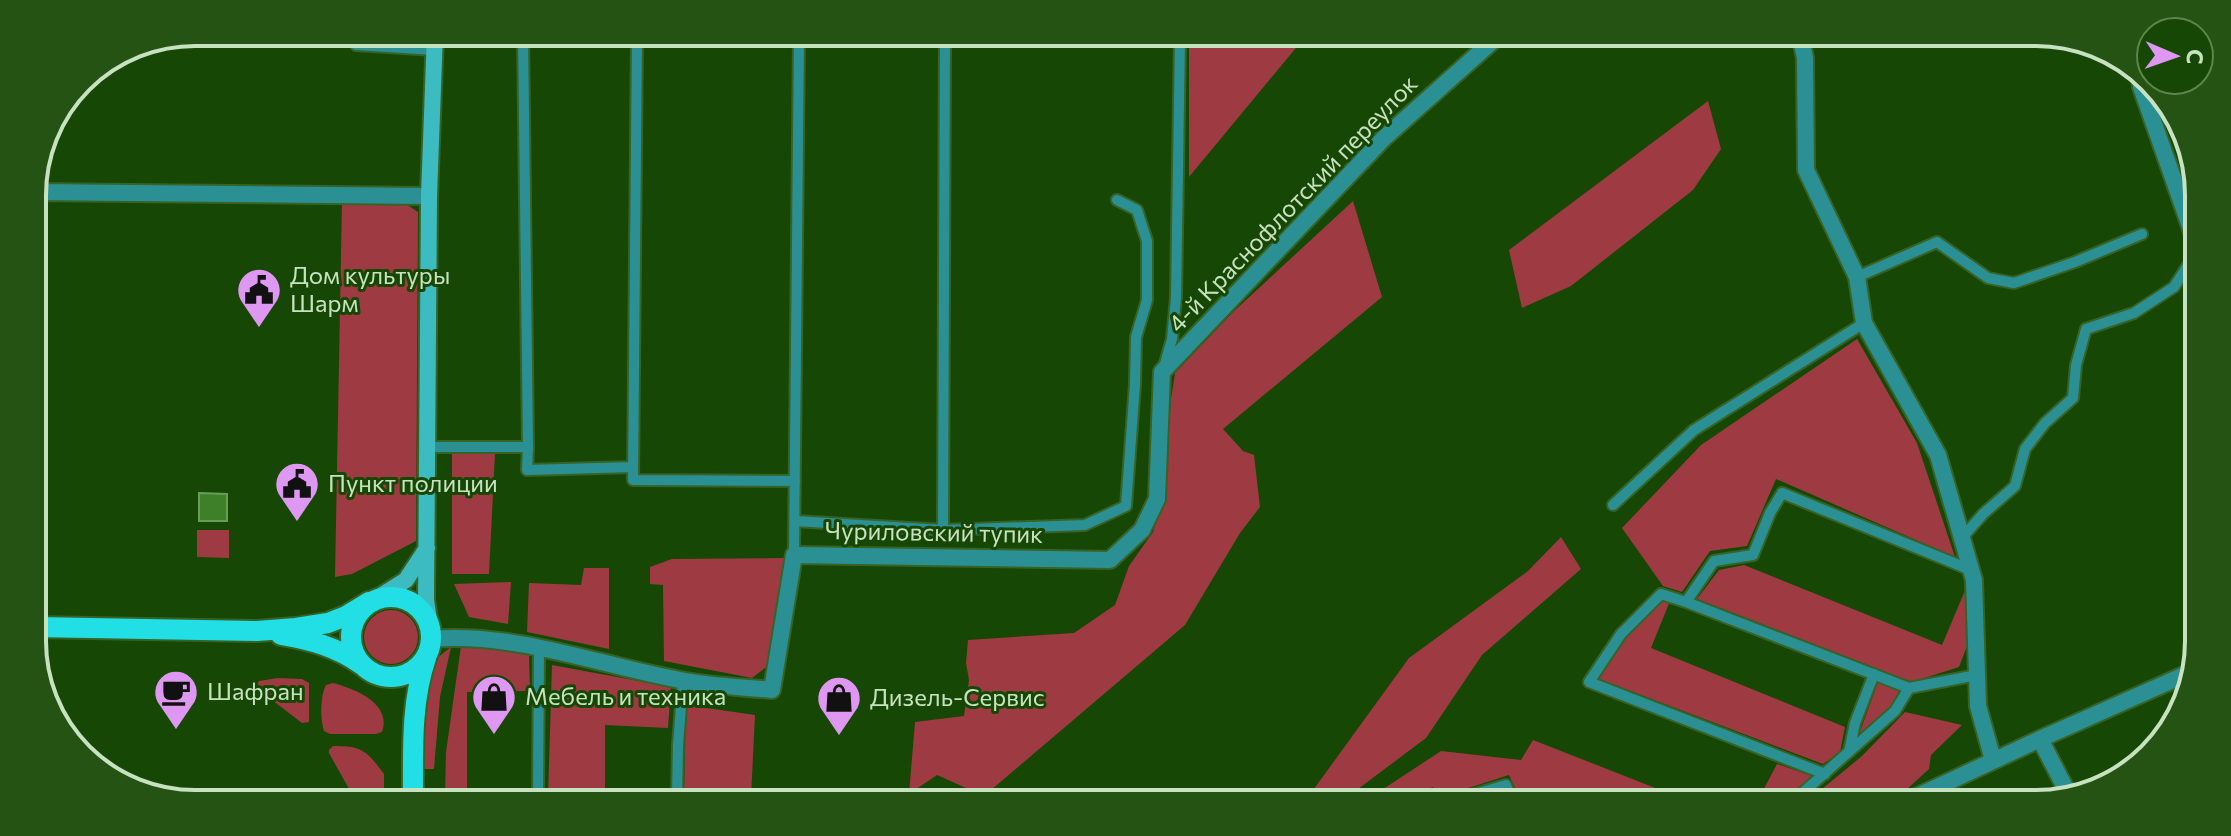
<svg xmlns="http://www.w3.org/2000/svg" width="2231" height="836" font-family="Commissioner,sans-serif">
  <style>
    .green { fill: #9e3a42 }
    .water { fill: #3e8028; stroke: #679d56; stroke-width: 2 }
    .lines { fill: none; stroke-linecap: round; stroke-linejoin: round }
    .lane-casing { stroke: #376326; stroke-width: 14 }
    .street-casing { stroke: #376326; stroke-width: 20 }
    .secondary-casing { stroke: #376326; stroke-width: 20 }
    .primary-casing { stroke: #376326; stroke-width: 24 }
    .lane { stroke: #2b9094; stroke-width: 10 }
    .street { stroke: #2b9094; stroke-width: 16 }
    .secondary { stroke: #3cbbc0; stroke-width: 16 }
    .primary { stroke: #22dfe6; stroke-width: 20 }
    .labels { text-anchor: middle; stroke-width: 6; stroke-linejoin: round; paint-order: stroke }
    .street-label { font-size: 24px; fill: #c7e2c0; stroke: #174704 }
    .poi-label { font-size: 24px; fill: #c7e2c0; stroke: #174704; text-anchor: start }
    .rim { fill: none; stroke: #c7e2c0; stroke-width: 4 }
  </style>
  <rect width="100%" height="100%" fill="#174704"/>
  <!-- green -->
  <path class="green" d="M1189,36L1305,37L1189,177Z
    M1708,101L1721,149L1693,190L1571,286L1522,308L1509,250Z
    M342,201L403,202L418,212L416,541L352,574L335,577Z
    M1353,201L1382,297L1223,429L1243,451L1254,455L1260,507L1240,533L1185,625L984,796L937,775L909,794V799L684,798L686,705L755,715L751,797L909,794L915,722L964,716L969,680L966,663L968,640L1074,633L1115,605L1129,566L1153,532L1165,490L1171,399L1175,373L1233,312Z
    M1857,339L1917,443L1955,557L1776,479L1747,546L1710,551L1682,592L1663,586L1622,528L1701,445Z
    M452,453H495L489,574H452Z
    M197,530H229V558L197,557Z
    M1561,537L1581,569L1482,655L1426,738L1342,801L1298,800L1311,793L1409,658L1528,571Z
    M785,558L769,665L752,678L664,661L663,585L650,584V567L672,559Z
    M1744,565L1942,645L1969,581V641L1959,667L1912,682L1697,599L1719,570Z
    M584,568H609V649L527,632L529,583L581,585Z
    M511,582L508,624L469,617L454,584Z
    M1661,599L1670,601L1651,648L1845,727L1840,752L1823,764L1599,679L1626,636Z
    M364 637a27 27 0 1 1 54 0a27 27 0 1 1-54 0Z
    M461,646H475L529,655L530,691L467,692V797H445L446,752Z
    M451,647L440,697L434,769H417L422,695L437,658Z
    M552,665L671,687L668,728L605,725V797H548Z
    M278,678L302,679L309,683V722L302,723L255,687L259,681Z
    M1878,682L1901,691L1890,710L1858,737Z
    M333,683C355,689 392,703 382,732L376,734H330L324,731C320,719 320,697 326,685Z
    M1905,712L1962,725L1931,755L1929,769L1904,792L1878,803H1805L1862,756Z
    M1533,740L1691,802L1521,801L1509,775L1437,798L1433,787L1399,801H1365L1441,751L1521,760Z
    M333,746C362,746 366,750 384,774V797L353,796L329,753V750Z
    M1777,764L1812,776L1792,794L1779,803L1757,802Z"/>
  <!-- water -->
  <path class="water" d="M199,493L227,494V521H199Z"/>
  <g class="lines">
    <!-- lane casing -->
    <g class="lane-casing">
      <path id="lane" d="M357,33L356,45L435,50
        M523,33L528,447
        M637,34L633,480L795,481
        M1857,277L1937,242L1988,278L2014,283L2075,262L2142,234
        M1164,367L1172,339L1176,298L1180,36
        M428,447H528L527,470L633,467
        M1613,505L1694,430L1864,323
        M795,521L943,530L1085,525L1126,506L1135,384L1136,337L1147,300V241L1137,210L1117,200
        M943,530L945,35
        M1962,538L1983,514L2015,486L2025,449L2045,423L2073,398L2076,365L2086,329L2134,313L2174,287L2196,253
        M794,555L799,35
        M1686,602L1661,594L1621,634L1589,682L1825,774
        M1909,688L1686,602L1714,561L1753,555L1770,513L1782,493L1971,570
        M1849,752L1855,723L1874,674
        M538,797L539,649
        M677,798L678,745L683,681
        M1451,801L1506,785L1512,801
        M1791,803L1895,711L1909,688L1977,675"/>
    </g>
    <!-- street casing -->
    <g class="street-casing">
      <path id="street" d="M1801,39L1805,58L1806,170L1857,277L1864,323L1938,455L1974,580L1978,706L1993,760
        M2140,75L2141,87L2197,246
        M32,192L429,196
        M432,639C515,632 599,665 680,680C710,686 742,687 772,690L794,555L1110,560L1142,530L1157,499L1162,372L1384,138L1496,38
        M2040,739L2069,795
        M1903,803L2040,739L2191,672"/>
    </g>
    <!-- secondary casing -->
    <g class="secondary-casing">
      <path id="secondary" d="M379,597L406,580L427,548
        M429,620L426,600L429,196L435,33"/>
    </g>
    <!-- primary casing -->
    <g class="primary-casing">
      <path id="primary" d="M351 637a40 40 0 1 1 80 0a40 40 0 1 1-80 0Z
        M35,627L257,631L296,628L328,623L346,616L369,602
        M281,635C311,640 337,647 362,665
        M413,797C413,750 411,702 426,658"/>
    </g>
    <!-- lane -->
    <use href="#lane" class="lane"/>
    <!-- street -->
    <use href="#street" class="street"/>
    <!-- secondary -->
    <use href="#secondary" class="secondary"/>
    <!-- primary -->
    <use href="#primary" class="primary"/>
  </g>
  <!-- icons -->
  <defs>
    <g id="civic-pin" transform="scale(2.3)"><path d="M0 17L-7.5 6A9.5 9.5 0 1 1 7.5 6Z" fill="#df98f2" stroke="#174704"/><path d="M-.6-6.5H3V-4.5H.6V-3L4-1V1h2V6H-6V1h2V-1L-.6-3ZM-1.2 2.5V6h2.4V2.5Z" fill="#111"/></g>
    <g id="cafe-pin" transform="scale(2.3)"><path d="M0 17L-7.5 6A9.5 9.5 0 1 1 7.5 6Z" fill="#df98f2" stroke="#174704"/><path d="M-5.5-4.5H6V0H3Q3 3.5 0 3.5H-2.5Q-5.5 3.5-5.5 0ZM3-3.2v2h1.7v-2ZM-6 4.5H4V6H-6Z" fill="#111"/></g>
    <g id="shop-pin" transform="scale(2.3)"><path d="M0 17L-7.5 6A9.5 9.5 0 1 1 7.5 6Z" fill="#df98f2" stroke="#174704"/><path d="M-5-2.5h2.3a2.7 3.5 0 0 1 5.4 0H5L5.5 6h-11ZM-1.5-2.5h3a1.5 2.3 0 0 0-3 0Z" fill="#111"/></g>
  </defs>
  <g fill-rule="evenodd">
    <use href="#civic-pin" x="259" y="290"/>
    <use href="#civic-pin" x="297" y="484"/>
    <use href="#cafe-pin" x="176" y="692"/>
    <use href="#shop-pin" x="494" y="697"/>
    <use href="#shop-pin" x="839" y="698"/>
  </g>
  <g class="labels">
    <!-- street labels -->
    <g class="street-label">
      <text transform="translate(1293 204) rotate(-46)" y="8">4-й Краснофлотский переулок</text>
      <text transform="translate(934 533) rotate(1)" y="8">Чуриловский тупик</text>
    </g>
    <!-- poi labels -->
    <g class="poi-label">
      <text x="290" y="284">Дом культуры<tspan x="290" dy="28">Шарм</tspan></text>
      <text x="328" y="492">Пункт полиции</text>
      <text x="207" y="700">Шафран</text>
      <text x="525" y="705">Мебель и техника</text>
      <text x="870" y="706">Дизель-Сервис</text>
    </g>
  </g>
  <!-- crop -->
  <path d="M0 0H2231V836H0ZM195 46H2036A149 149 0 0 1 2185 195V641A149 149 0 0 1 2036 790H195A149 149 0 0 1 46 641V195A149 149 0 0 1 195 46Z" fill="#255313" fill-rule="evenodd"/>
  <path class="rim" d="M195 46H2036A149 149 0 0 1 2185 195V641A149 149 0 0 1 2036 790H195A149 149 0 0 1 46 641V195A149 149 0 0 1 195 46Z"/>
  <!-- north arrow -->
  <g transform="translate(2175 56) rotate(92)"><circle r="38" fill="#174704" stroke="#5d854f" stroke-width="2"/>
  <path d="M0-6L14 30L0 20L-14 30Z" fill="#df98f2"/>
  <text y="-12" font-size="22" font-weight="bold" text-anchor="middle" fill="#c7e2c0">С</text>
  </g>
</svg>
